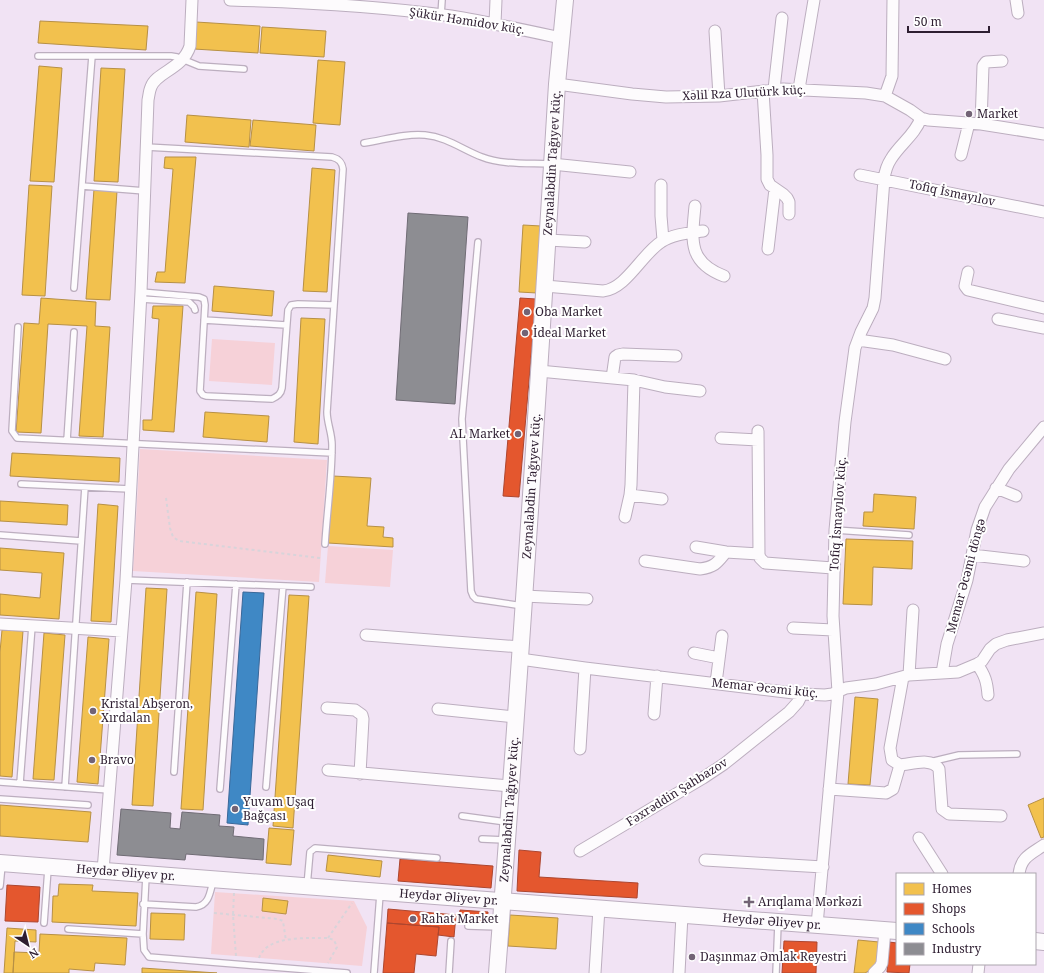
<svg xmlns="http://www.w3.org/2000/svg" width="1044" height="973" font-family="'Noto Serif',serif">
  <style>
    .green { fill: #f6d1d8 }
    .homes { fill: #f2c14e; stroke: #b79045 }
    .shops { fill: #e4572e; stroke: #ad462f }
    .schools { fill: #3f88c5; stroke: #3a6899 }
    .industry { fill: #8d8d92; stroke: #706c75 }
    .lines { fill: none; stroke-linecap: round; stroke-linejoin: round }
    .lane-casing { stroke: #bcaebf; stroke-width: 8 }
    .street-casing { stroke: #bcaebf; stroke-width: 13 }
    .secondary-casing { stroke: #bcaebf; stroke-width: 18 }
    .path { stroke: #d8d4da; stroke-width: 2; stroke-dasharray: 3 3; stroke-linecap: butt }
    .lane { stroke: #fdfbfd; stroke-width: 5.5 }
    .street { stroke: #fdfbfd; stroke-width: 11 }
    .secondary { stroke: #fdfbfd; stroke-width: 16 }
    .poi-dot { fill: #726375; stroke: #fff; stroke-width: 1.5 }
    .labels { text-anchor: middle; stroke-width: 4; stroke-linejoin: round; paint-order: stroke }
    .street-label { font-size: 12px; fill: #2e1e31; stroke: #fff }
    .poi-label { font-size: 12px; fill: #2e1e31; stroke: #fff; text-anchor: start }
  </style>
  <rect width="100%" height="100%" fill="#f1e3f4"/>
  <!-- green -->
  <path class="green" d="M212,339L275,343L272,385L209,381Z
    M140,449L327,460L319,582L133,571Z
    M328,546L393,550L390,587L325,583Z
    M215,892L354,901L367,927L362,966L211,954Z"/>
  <!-- homes -->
  <path class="homes" d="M40,21L148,26L146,50L38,43Z
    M196,22L260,26L258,53L194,49Z
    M262,27L326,31L324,57L260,53Z
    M318,60L345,62L340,125L313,123Z
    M39,66L62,68L54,182L30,181Z
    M101,68L125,69L118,182L94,181Z
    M187,115L251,120L249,147L185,142Z
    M253,120L316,125L314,151L250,146Z
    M165,157H196L185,283L155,282L157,272H165L173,169L164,168Z
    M312,168L335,170L327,292L303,291Z
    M29,185L52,186L45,296L22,295Z
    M94,189L117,191L110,300L86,299Z
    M523,225L541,226L537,293L519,292Z
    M214,286L274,291L272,316L212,311Z
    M41,298L96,302L95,326L110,327L103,437L79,436L87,326L48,324L41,433L16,432L24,323L39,324Z
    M153,306H183L174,432L143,430V420H152L159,319L152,318Z
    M301,318L325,319L318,444L294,442Z
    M205,412L269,416L267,442L203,437Z
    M12,453L120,458L119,482L10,476Z
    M333,476L371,478L367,526L384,527L383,537L393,538V547L328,543Z
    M874,494L916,497L914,529L863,526L864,512H873Z
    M0,501L68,505L67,525L0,521Z
    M98,504L118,506L111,622L91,621Z
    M846,539L913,541L912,569L873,567L872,605L843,604Z
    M0,548L64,553L59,619L0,615V594L40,598L42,573L0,570Z
    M146,588L167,589L153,806L132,805Z
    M196,592L217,594L203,810L181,809Z
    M289,595L309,596L293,828L273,826Z
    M2,630L23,631L12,777L0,776V652Z
    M44,633L65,635L54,780L33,779Z
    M88,637L109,639L98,784L77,782Z
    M855,697L878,699L870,785L848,784Z
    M1044,798V837L1041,838L1028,805Z
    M0,805L91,812L88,842L0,836Z
    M269,828L294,830L291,865L266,863Z
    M328,855L382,861L380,877L326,871Z
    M59,884L93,885L92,891L138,893L136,926L52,922L53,896H58Z
    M263,898L288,901L286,914L262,911Z
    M151,913L185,914L184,940L150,939Z
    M510,915L558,918L556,949L508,946Z
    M7,928L36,930V942L15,941L13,973H4Z
    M40,934L127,938L125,965L95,963L94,971L69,969V973H13L14,952L39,953Z
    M858,940L879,942L876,967L865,973H854Z
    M142,968L217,973H142Z"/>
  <!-- shops -->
  <path class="shops" d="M520,298L536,299L519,497L503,496Z
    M519,850L541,852L539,877L638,883L637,898L517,891Z
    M400,859L493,866L491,888L398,881Z
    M7,885L40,887L38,922L5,921Z
    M388,909L456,915L454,937L438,935L439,927L387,923Z
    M460,910L488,912L487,922L459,920Z
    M387,923L439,927L436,956L416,954L414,973H383Z
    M784,941L817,942L816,973H782Z
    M889,942L897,943V964H910L909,973L887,972Z"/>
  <!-- schools -->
  <path class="schools" d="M243,592L264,593L248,825L227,823Z"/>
  <!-- industry -->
  <path class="industry" d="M408,213L468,217L455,404L396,400Z
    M121,809L171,813L170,828L180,829L182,812L220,815L219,826L234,827L233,836L264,839L263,860L186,854L185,860L117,855Z"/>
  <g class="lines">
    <!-- lane casing -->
    <g class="lane-casing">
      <path id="lane" d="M441,15L442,0
        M38,56H171L177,57L199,66L244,69
        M364,143C384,140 405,133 425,135C447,137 463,150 482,157C502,165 529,163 550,164
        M146,147L332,157C339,159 342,162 343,169L327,412C327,423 332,433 332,445C332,478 327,511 325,544
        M82,186L145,191
        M478,242L462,419L471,591L473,596L476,599L523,606
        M74,288L92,56
        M141,292L199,297L204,299L205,305L200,391L203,395L206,396L272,399C278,396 281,394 282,388L288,310L291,305L298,304L334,305
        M141,299L189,302L194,307L195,310
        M204,320L286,325
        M18,327L12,431L17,438L332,453
        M67,440L74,332
        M21,484L130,489
        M835,530L909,535
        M0,535L81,541
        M126,580L311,587
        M930,762L959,755L1017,754
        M174,772L187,582
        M0,782L109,790
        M20,783L32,626
        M65,787L85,487
        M266,787L283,586
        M220,789L236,584
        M0,799L88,805
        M462,816L506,822
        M482,839L505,840
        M146,876L143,934L144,950L149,957L347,973
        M0,886L2,865
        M307,886L310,852L315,848L437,858
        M143,904L196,907C209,905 210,893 213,881
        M44,923L48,869
        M468,926L500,927
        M68,929L143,934
        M374,973L380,894
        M449,973L451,941
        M776,973L778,924"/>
    </g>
    <!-- street casing -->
    <g class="street-casing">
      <path id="street" d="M230,0C303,2 378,6 451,16C488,22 524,30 561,38
        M1016,0L1018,13
        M495,24L496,0
        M715,31L719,96
        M557,84L632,94L666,97L719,96L783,89L866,93L885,96L910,110L921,118L928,120L981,124L1044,134
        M774,89L782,18
        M799,89L814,0
        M763,91L767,155V179L770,185L783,194L787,198L789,202V214
        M885,96L892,76L893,0
        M981,124L983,66L986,62L1002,61
        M961,155L969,123
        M552,164L630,172
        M860,175L1044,212
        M661,185V216L663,240
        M695,206C692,239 687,262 724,276
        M548,240L585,242
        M768,249L775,189
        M968,272L965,286L968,290L1044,308
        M545,286L603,291C626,289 642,254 661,242C673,234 689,233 703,231
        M998,319L1044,328
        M858,340L893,345L945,359
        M539,371L634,380L665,387L700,391
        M612,378L615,357L618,355L623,354L676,356
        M758,431L759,554
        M721,438L758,440
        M996,488L1016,496
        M630,495L662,499
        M625,517L630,495L631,485L634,380
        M696,547L726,552L759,554L760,558L765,563L833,568
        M972,555L1024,561
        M645,561L700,569C715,567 717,563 726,552
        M524,596L587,599
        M0,624L122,631
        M793,628L833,630
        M366,635L521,647
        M694,653L719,658
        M520,659L585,668L802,694L825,695L832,694L846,688L876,684L909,675L958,672L977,664L982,661L990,649L996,644L1007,640L1044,633
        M977,664C985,675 987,682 988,695
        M942,673L947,644L967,580L977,530L985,507L1009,469L1044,427
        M909,675L913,610
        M903,677L890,748L892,760L900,765C912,764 932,757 939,769L942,809L949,814L1001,816
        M716,683L722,636
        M327,708L355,710L362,715L363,719L360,774
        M438,709L515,717
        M654,714L657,676
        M580,749L585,668
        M328,770L511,786
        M829,789L886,793L893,789L900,765
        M919,838L942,874
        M580,851L703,778L724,764L789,712L798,702L802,694
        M705,860L823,867
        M103,871L126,580L141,292L148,100C149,96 149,91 151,87C156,72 183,69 190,46L192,0
        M1019,874C1021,857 1031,854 1044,845
        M817,925L838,692L833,616L835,530L845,422L855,348L861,332L873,308L875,298L884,179C885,172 887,165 891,159C900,144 915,135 921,118
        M595,973L599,908
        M679,973L682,915
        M874,973L880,967L882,963L885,930
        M978,973L979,964"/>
    </g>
    <!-- secondary casing -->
    <g class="secondary-casing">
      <g id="secondary">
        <path id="s1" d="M0,863L897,931"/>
        <path d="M1035,941L1044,942"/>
        <path id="s2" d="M497,973C520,677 539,380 557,84L565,0"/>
      </g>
    </g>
    <!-- path -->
    <path class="path" d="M166,498L170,528L173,537L179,541L320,558
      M234,893L233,915L236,956
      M214,913L278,919L283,921L286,941
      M328,938L352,903
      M259,958C260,955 262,952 264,950C276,936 312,938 328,938L334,940L337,947L328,963"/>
    <!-- lane -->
    <use href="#lane" class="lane"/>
    <!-- street -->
    <use href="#street" class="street"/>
    <!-- secondary -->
    <use href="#secondary" class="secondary"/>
  </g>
  <!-- markers -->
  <g class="poi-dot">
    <circle cx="969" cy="114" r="4"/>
    <circle cx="527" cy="312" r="4"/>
    <circle cx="525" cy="333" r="4"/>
    <circle cx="518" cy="434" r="4"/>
    <circle cx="93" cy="711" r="4"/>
    <circle cx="92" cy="760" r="4"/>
    <circle cx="235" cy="809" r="4"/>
    <path d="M747 896h4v4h4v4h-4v4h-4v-4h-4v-4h4z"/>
    <circle cx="413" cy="919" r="4"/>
    <circle cx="692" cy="957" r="4"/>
  </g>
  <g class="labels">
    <!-- street labels -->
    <g class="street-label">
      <text transform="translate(467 21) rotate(9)" y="4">Şükür Həmidov küç.</text>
      <text transform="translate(744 93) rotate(-3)" y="4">Xəlil Rza Ulutürk küç.</text>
      <text dy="4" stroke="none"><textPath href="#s2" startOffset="812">Zeynalabdin Tağıyev küç.</textPath></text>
      <text transform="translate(952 193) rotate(12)" y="4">Tofiq İsmayılov</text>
      <text dy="4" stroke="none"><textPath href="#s2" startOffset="488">Zeynalabdin Tağıyev küç.</textPath></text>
      <text transform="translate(838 514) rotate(-86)" y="4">Tofiq İsmayılov küç.</text>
      <text transform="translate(966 576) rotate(-75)" y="4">Memar Əcəmi döngə</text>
      <text transform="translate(765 688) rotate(6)" y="4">Memar Əcəmi küç.</text>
      <text transform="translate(677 792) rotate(-32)" y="4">Fəxrəddin Şahbazov</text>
      <text dy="4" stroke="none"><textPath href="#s2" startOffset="164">Zeynalabdin Tağıyev küç.</textPath></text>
      <text dy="4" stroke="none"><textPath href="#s1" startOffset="126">Heydər Əliyev pr.</textPath></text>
      <text dy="4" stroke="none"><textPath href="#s1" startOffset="450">Heydər Əliyev pr.</textPath></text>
      <text dy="4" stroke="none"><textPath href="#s1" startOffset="774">Heydər Əliyev pr.</textPath></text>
    </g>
    <!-- poi labels -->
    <g class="poi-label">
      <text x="977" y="118">Market</text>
      <text x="535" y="316">Oba Market</text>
      <text x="533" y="337">İdeal Market</text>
      <text x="510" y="438" text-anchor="end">AL Market</text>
      <text x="101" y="708">Kristal Abşeron,<tspan x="101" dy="14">Xırdalan</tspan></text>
      <text x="100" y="764">Bravo</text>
      <text x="243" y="806">Yuvam Uşaq<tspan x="243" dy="14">Bağçası</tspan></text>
      <text x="758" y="906">Arıqlama Mərkəzi</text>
      <text x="421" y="923">Rahat Market</text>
      <text x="700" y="961">Daşınmaz Əmlak Reyestri</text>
    </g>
  </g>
  <!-- legend -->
  <rect x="896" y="873" width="140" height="92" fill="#ffffff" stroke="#aba5ad"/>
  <rect x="904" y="883" width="20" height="12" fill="#f2c14e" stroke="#aba5ad"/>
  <text x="932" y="893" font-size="12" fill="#2e1e31">Homes</text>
  <rect x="904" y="903" width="20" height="12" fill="#e4572e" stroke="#aba5ad"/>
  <text x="932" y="913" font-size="12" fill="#2e1e31">Shops</text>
  <rect x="904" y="923" width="20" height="12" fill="#3f88c5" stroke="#aba5ad"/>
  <text x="932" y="933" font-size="12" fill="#2e1e31">Schools</text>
  <rect x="904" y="943" width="20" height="12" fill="#8d8d92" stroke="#aba5ad"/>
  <text x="932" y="953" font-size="12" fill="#2e1e31">Industry</text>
  <!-- north arrow -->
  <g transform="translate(28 945) rotate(145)" stroke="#ffffff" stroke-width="3" paint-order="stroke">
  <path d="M0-3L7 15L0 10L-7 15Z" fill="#2e1e31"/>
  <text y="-6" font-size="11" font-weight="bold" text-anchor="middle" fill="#2e1e31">N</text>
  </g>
  <!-- scale -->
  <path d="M908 26v6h81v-6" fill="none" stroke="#2e1e31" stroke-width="2"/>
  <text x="914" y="26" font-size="12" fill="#2e1e31" stroke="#ffffff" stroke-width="3" paint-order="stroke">50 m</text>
</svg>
